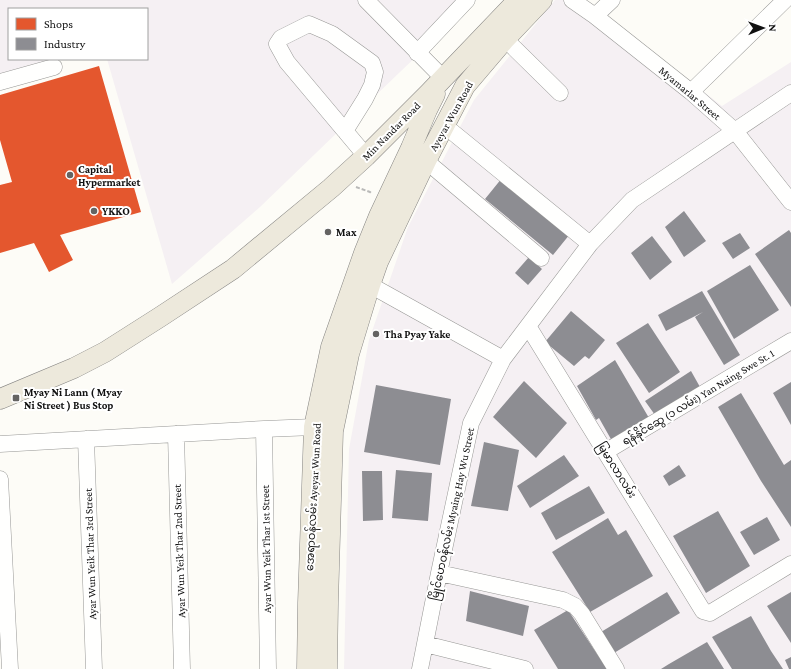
<svg xmlns="http://www.w3.org/2000/svg" width="791" height="669" font-family="'Crimson Pro','Noto Sans Myanmar',serif">
  <style>
    .industrial { fill: #f5f0f3 }
    .shops { fill: #e4572e }
    .industry { fill: #8d8d92 }
    .lines { fill: none; stroke-linecap: round; stroke-linejoin: round }
    .minor-casing { stroke: #979795; stroke-width: 17 }
    .major-casing { stroke: #858482; stroke-width: 21 }
    .path { stroke: #b9b9b8; stroke-width: 2; stroke-dasharray: 4 2; stroke-linecap: butt }
    .minor { stroke: #fffffe; stroke-width: 16 }
    .major { stroke: #ede9dc; stroke-width: 20 }
    .poi-dot { fill: #646362; stroke: #fff; stroke-width: 1.5 }
    .labels { text-anchor: middle; stroke-width: 4; stroke-linejoin: round; paint-order: stroke }
    .street-label { font-size: 11px; fill: #111; stroke: #fff }
    .poi-label { font-size: 11px; font-weight: bold; fill: #111; stroke: #fff; text-anchor: start }
  </style>
  <rect width="100%" height="100%" fill="#fdfcf7"/>
  <!-- industrial -->
  <path class="industrial" d="M0,0H476L400,72L260,207L172,284L107,59H147V9H9V59H52L0,74Z
    M555,0H586L722,106L791,62V669H344L349,449L369,340L408,227L474,100Z"/>
  <!-- shops -->
  <path class="shops" d="M99,66L141,212L60,235L73,260L49,272L34,243L0,253V185L12,182L0,140V95Z"/>
  <!-- industry -->
  <path class="industry" d="M502,178L570,234L553,255L485,199Z
    M684,211L706,241L684,257L665,227Z
    M789,230L791,233V307L755,254Z
    M740,233L750,248L733,259L722,243Z
    M652,236L672,262L650,280L631,253Z
    M529,257L542,269L528,285L515,273Z
    M750,265L779,310L734,339L707,291Z
    M702,291L740,355L724,365L695,317L703,312L666,331L658,315Z
    M571,311L605,340L589,359L585,356L574,366L545,342Z
    M648,323L680,372L649,393L616,343Z
    M615,360L649,418L612,441L599,418L596,420L577,386Z
    M691,371L700,387L655,415L645,401Z
    M524,381L567,423L536,458L493,417Z
    M791,382V425L773,393Z
    M376,385L451,399L440,465L364,452Z
    M741,393L784,465L791,460V527L761,481L718,407Z
    M484,442L519,450L508,511L471,506Z
    M564,455L579,476L530,508L517,486Z
    M679,465L686,476L669,486L663,476Z
    M396,470L432,473L428,521L392,518Z
    M362,471H382L383,520L363,521Z
    M589,486L605,513L556,540L541,513Z
    M718,511L750,566L706,593L673,536Z
    M767,517L780,540L754,555L740,532Z
    M608,518L618,535L626,530L653,576L590,612L552,552Z
    M470,591L529,606L523,636L466,621Z
    M667,592L680,613L614,653L601,632Z
    M791,592V643L767,606Z
    M568,610L607,669H558L534,630Z
    M751,616L771,651L783,669H732L712,637Z
    M707,642L724,669H661L669,664Z
    M791,657V669H789L785,660Z"/>
  <g class="lines">
    <!-- minor casing -->
    <g class="minor-casing">
      <path id="minor" d="M366,0L443,78
        M572,0L595,16L691,92L735,131L791,202
        M595,16L612,0
        M505,39L560,93
        M417,53L467,0
        M0,82L54,67
        M691,92L785,0
        M445,126L590,244
        M345,131L365,99L372,85L375,72L372,63L332,34L309,24L281,38L277,44L287,62L366,156
        M426,161L541,258
        M370,285L503,359
        M528,326L703,611L710,613L791,564
        M264,429L268,669
        M176,434L182,669
        M86,439L94,669
        M0,444L264,429L314,427L326,429
        M605,452L791,341
        M0,479L10,669
        M439,573L563,600L575,606L582,614L616,669
        M425,644L525,669
        M420,669L439,573L471,423L503,359L590,244L632,200L791,93"/>
    </g>
    <!-- major casing -->
    <g class="major-casing">
      <path id="major" d="M0,399L74,368L105,352L160,317L233,269L331,188L366,156L429,93L518,0
        M307,669L308,603L314,427L331,347L364,253L379,216L411,148L427,110L435,94
        M327,669L328,603L333,431L349,354L370,285L378,262L426,161L465,86L505,39L542,0"/>
    </g>
    <!-- path -->
    <path class="path" d="M356,187L370,192L372,194"/>
    <!-- minor -->
    <use href="#minor" class="minor"/>
    <!-- major -->
    <use href="#major" class="major"/>
  </g>
  <!-- markers -->
  <g class="poi-dot">
    <circle cx="70" cy="175" r="4"/>
    <circle cx="94" cy="211" r="4"/>
    <circle cx="328" cy="232" r="4"/>
    <circle cx="376" cy="334" r="4"/>
    <rect x="12" y="394" width="8" height="8" rx="2"/>
  </g>
  <g class="labels">
    <!-- street labels -->
    <g class="street-label">
      <text transform="translate(690 93) rotate(40)" y="4">Myamarlar Street</text>
      <text transform="translate(451 116) rotate(-61)" y="4">Ayeyar Wun Road</text>
      <text transform="translate(391 131) rotate(-45)" y="4">Min Nandar Road</text>
      <text transform="translate(698 397) rotate(-31)" y="4">ရန်နိုင်ဆွေ (၁ လမ်း) Yan Naing Swe St. 1</text>
      <text transform="translate(617 470) rotate(58)" y="4">မြမာလာလမ်း</text>
      <text transform="translate(313 497) rotate(-87)" y="4">အေရာဝန်လမ်း Ayeyar Wun Road</text>
      <text transform="translate(452 514) rotate(-78)" y="4">မြိုင်ဟေဝန်လမ်း Myaing Hay Wu Street</text>
      <text transform="translate(266 549) rotate(-91)" y="4">Ayar Wun Yeik Thar 1st Street</text>
      <text transform="translate(179 551) rotate(-92)" y="4">Ayar Wun Yeik Thar 2nd Street</text>
      <text transform="translate(90 554) rotate(-92)" y="4">Ayar Wun Yeik Thar 3rd Street</text>
    </g>
    <!-- poi labels -->
    <g class="poi-label">
      <text x="78" y="173">Capital<tspan x="78" dy="13">Hypermarket</tspan></text>
      <text x="102" y="215">YKKO</text>
      <text x="336" y="236">Max</text>
      <text x="384" y="338">Tha Pyay Yake</text>
      <text x="24" y="396">Myay Ni Lann ( Myay<tspan x="24" dy="13">Ni Street ) Bus Stop</tspan></text>
    </g>
  </g>
  <!-- legend -->
  <rect x="8" y="8" width="140" height="52" fill="#ffffff" stroke="#a0a0a0"/>
  <rect x="16" y="18" width="20" height="12" fill="#e4572e" stroke="#a0a0a0"/>
  <text x="44" y="28" font-size="12" fill="#111111">Shops</text>
  <rect x="16" y="38" width="20" height="12" fill="#8d8d92" stroke="#a0a0a0"/>
  <text x="44" y="48" font-size="12" fill="#111111">Industry</text>
  <!-- north arrow -->
  <g transform="translate(763 28) rotate(89)" stroke="#ffffff" stroke-width="3" paint-order="stroke">
  <path d="M0-3L7 15L0 10L-7 15Z" fill="#111111"/>
  <text y="-6" font-size="11" font-weight="bold" text-anchor="middle" fill="#111111">N</text>
  </g>
</svg>
